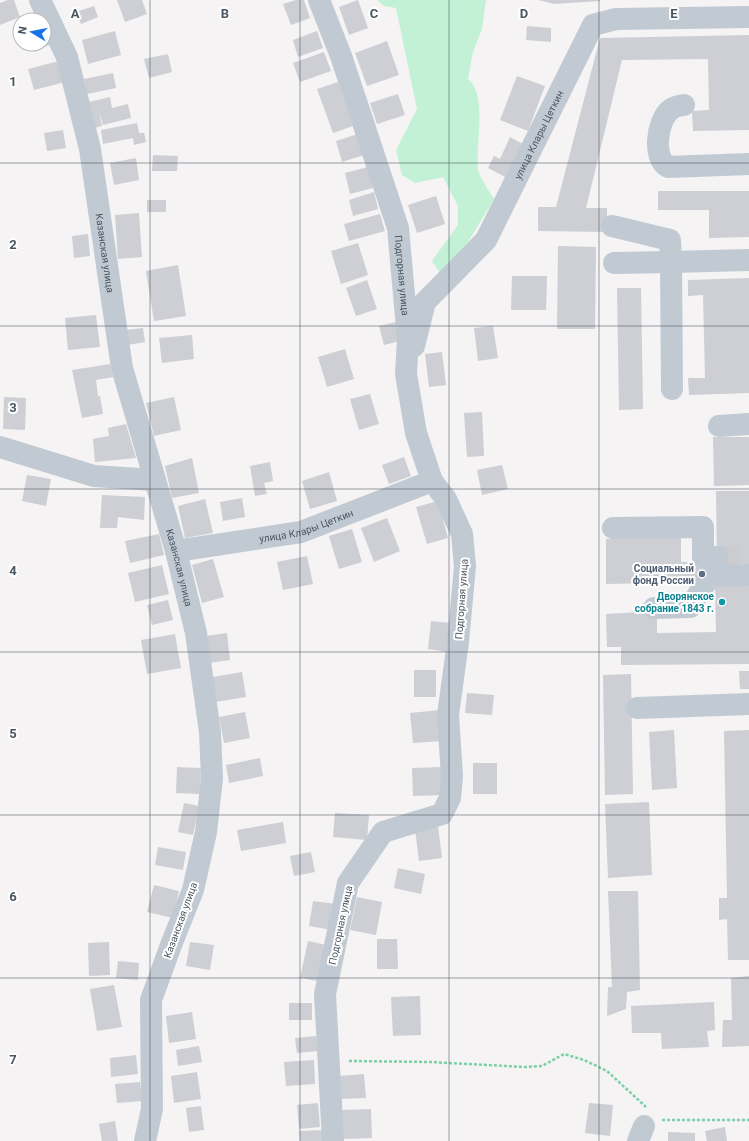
<svg xmlns="http://www.w3.org/2000/svg" width="749" height="1141" font-family="Roboto,sans-serif">
  <style>
    .green { fill: #c3f1d5 }
    .building { fill: #cdcfd5 }
    .lines { fill: none; stroke-linecap: round; stroke-linejoin: round }
    .minor-tunnel { stroke: #caccce; stroke-width: 22; stroke-dasharray: 22 11; stroke-linecap: butt }
    .path { stroke: #7ad0a6; stroke-width: 2.5; stroke-dasharray: 3 2; stroke-linecap: butt }
    .minor { stroke: #c1cad2; stroke-width: 22 }
    .grid { fill: none; stroke: #4a5661; stroke-width: 1; stroke-opacity: 0.55 }
    .service-dot { fill: #5c6f8a; stroke: #fff; stroke-width: 1.5 }
    .culture-dot { fill: #0f9aa8; stroke: #fff; stroke-width: 1.5 }
    .labels { text-anchor: middle; stroke-width: 4; stroke-linejoin: round; paint-order: stroke }
    .street-label { font-size: 10px; fill: #4a5661; stroke: #fff }
    .service-label { font-size: 10px; font-weight: bold; fill: #4e5e75; stroke: #fff; text-anchor: end }
    .culture-label { font-size: 10px; font-weight: bold; fill: #0d838f; stroke: #fff; text-anchor: end }
    .grid-label { font-size: 13px; text-anchor: middle; font-weight: bold; fill: #4a5661; stroke: #fff; stroke-width: 4; stroke-linejoin: round; paint-order: stroke }
  </style>
  <rect width="100%" height="100%" fill="#f5f3f3"/>
  <!-- green -->
  <path class="green" d="M377,0H486L482,29L473,52L468,79C488,95 475,145 478,169C480,179 489,190 494,199L468,242L440,273L432,261L458,225V206L443,177L415,183L402,175L396,150L417,109L396,8L384,6Z"/>
  <!-- building -->
  <path class="building" d="M8,0H14L20,17L0,25V3Z
    M117,0H142L147,14L125,22Z
    M296,0H304L310,18L291,25L283,4Z
    M358,0L368,28L349,35L339,7Z
    M538,0H600V1L554,4Z
    M94,6L98,17L81,24L76,12Z
    M527,26L551,28V42L526,40Z
    M44,31L51,44L35,52L31,44H44Z
    M115,31L121,55L88,64L82,40Z
    M317,31L323,48L298,57L293,40Z
    M749,35V130L693,131L692,111L709,110L708,59L622,60L586,208H607V232L538,231V207H556L600,38Z
    M387,41L399,75L367,86L355,53Z
    M324,52L331,71L300,82L293,63Z
    M168,54L172,72L149,78L144,59Z
    M59,61L65,82L34,90L28,69Z
    M113,73L116,88L87,94L84,79Z
    M517,76L545,86L528,131L500,120Z
    M338,82L353,126L333,133L317,89Z
    M398,94L405,115L377,124L370,103Z
    M110,97L112,108L128,104L131,118L103,125L99,111L102,126L91,129L85,103Z
    M137,123L139,133H144L146,142L134,145L133,138L103,144L101,130Z
    M63,130L66,148L47,151L44,133Z
    M358,134L364,155L342,162L336,141Z
    M510,137L523,144L507,178L488,168L494,156L500,159Z
    M153,155L178,156L177,171H152Z
    M136,158L139,180L114,185L110,163Z
    M368,167L373,188L350,194L345,173Z
    M658,191H749V237L709,238V210H658Z
    M374,192L378,209L353,216L349,200Z
    M436,196L445,224L417,233L408,205Z
    M147,200H166V212H147Z
    M139,213L142,257L118,259L115,215Z
    M380,214L385,231L349,241L344,224Z
    M88,234L90,256L74,258L72,236Z
    M358,243L368,275L341,284L331,251Z
    M558,246L596,247L595,329H557Z
    M178,265L186,316L154,321L146,271Z
    M512,276H547L546,310H511Z
    M749,278V393L689,395L688,378H705L703,295L688,296V280Z
    M367,280L377,309L356,316L346,288Z
    M617,288H641L643,409L619,410Z
    M96,315L100,347L68,350L65,318Z
    M396,322L400,341L384,345L379,326Z
    M493,326L498,358L478,361L474,328Z
    M143,328L145,342L128,345L126,330Z
    M192,335L194,359L162,363L159,338Z
    M345,349L354,379L327,387L318,357Z
    M442,352L446,385L429,387L425,354Z
    M110,364L113,377L96,380L98,396H100L103,414L82,418L72,370Z
    M370,394L379,424L359,430L350,399Z
    M4,397L26,398L25,430L3,429Z
    M174,397L181,430L154,436L146,403Z
    M482,412L484,456L467,457L464,413Z
    M126,424L136,458L95,462L93,439L109,436L108,428Z
    M713,437H749V485L714,486Z
    M404,457L411,476L389,484L382,465Z
    M192,458L199,493L172,498L165,466Z
    M270,462L273,481L264,483L267,494L255,496L250,466Z
    M502,465L508,489L482,495L477,470Z
    M329,472L337,501L310,509L302,481Z
    M27,475L51,479L46,506L22,501Z
    M716,491H749V564L717,565Z
    M102,495L145,497L144,520L118,517L117,528H100Z
    M242,498L245,517L223,521L220,502Z
    M205,499L213,533L185,538L178,506Z
    M438,501L448,538L427,544L416,507Z
    M387,518L400,551L374,562L361,528Z
    M352,529L362,562L339,569L329,536Z
    M159,534L164,555L130,563L125,541Z
    M681,537V562H702V582L606,584V539Z
    M307,556L313,584L283,590L277,562Z
    M213,559L224,597L202,603L192,565Z
    M162,565L169,594L135,602L128,573Z
    M749,584V664L621,665V647H607L606,614L657,611V633L716,632L715,585Z
    M168,600L173,620L152,625L147,605Z
    M431,621L451,623L447,652L428,649Z
    M227,633L230,660L209,663L206,636Z
    M175,634L181,668L147,674L141,640Z
    M414,670H436V697H414Z
    M739,671H749V689H740Z
    M242,672L246,697L215,702L212,677Z
    M631,674L633,794L605,795L603,675Z
    M467,693L494,695L492,715L465,713Z
    M440,710L442,741L413,743L410,713Z
    M245,712L250,738L224,743L219,717Z
    M674,730L677,788L652,790L649,732Z
    M749,730V960H728L727,919L719,920V898H727L724,731Z
    M260,758L263,776L229,783L226,765Z
    M473,763H497V794H473Z
    M177,767L201,768L200,794L176,793Z
    M442,767L443,795L413,796L412,768Z
    M649,802L652,875L608,878L605,804Z
    M184,803L199,806L193,835L178,832Z
    M335,813L369,815L367,840L333,837Z
    M283,822L286,843L241,851L237,830Z
    M438,826L442,858L419,861L415,829Z
    M158,847L186,852L183,870L155,865Z
    M311,852L315,872L294,876L290,856Z
    M398,868L425,874L421,894L394,888Z
    M154,885L179,891L173,918L147,912Z
    M608,891H638L640,990L627,992L626,1009L607,1016L608,987H612Z
    M357,897L382,902L376,935L350,930Z
    M313,901L336,904L332,930L309,926Z
    M377,939H397L398,969H377Z
    M308,941L326,945L318,981L300,978Z
    M109,942L110,975L89,976L88,943Z
    M190,942L214,945L210,970L186,966Z
    M118,961L139,963L138,980L116,978Z
    M749,976V1046L722,1047L723,1020H732L731,978Z
    M114,985L122,1027L97,1031L90,989Z
    M420,996L421,1035L393,1036L391,997Z
    M714,1002L715,1030L707,1031L709,1047L662,1049L661,1033H632L631,1006Z
    M289,1003H312V1020H289Z
    M192,1012L196,1039L169,1043L166,1016Z
    M316,1036L318,1051L297,1053L295,1038Z
    M199,1046L202,1062L178,1066L176,1050Z
    M136,1055L138,1074L111,1077L110,1058Z
    M314,1060L315,1084L286,1086L284,1062Z
    M197,1072L201,1099L174,1103L171,1076Z
    M364,1074L366,1098L340,1099L339,1076Z
    M140,1082L142,1101L117,1103L115,1084Z
    M318,1103L320,1127L299,1129L297,1105Z
    M589,1103L613,1105L610,1136L585,1133Z
    M201,1106L204,1130L189,1132L186,1108Z
    M371,1109L372,1138L343,1139L342,1110Z
    M115,1121L118,1141H102L99,1124Z
    M725,1127L727,1141H707L705,1131Z
    M324,1130L325,1141H300L299,1131Z
    M668,1132L695,1133V1141H668Z"/>
  <g class="lines">
    <!-- minor-tunnel -->
    <path class="minor-tunnel" d="M717,557L749,558"/>
    <!-- path -->
    <path class="path" d="M349,1061L430,1062L525,1067L542,1066L564,1054L584,1060L607,1071L646,1107
      M662,1120H749"/>
    <!-- minor -->
    <g class="minor">
      <path id="s1" d="M40,0L67,57L90,149L122,368L176,551L196,633L210,732L212,778L206,832L193,890L171,945L151,1000L152,1109L145,1141"/>
      <path id="s2" d="M319,0L341,56L398,228L408,339L406,374L416,433L432,481L446,499L462,534L465,566L458,642L448,715L452,776L450,798L442,814L383,832L348,883L325,994L333,1141"/>
      <path d="M684,105C679,106 674,106 670,110C657,121 652,158 668,167L749,164"/>
      <path d="M612,226L670,240L671,262L614,263"/>
      <path id="s3" d="M414,346L425,302L486,240L593,25L616,19L749,17"/>
      <path d="M672,389L671,262L749,260"/>
      <path d="M719,426L749,424"/>
      <path d="M0,447L94,476L155,480"/>
      <path d="M613,528L703,527V557H717"/>
      <path id="s4" d="M176,551L301,532L432,481"/>
      <path d="M654,608L690,607L710,576L749,575"/>
      <path d="M637,708L749,704"/>
      <path d="M638,1141L644,1126"/>
    </g>
  </g>
  <!-- grid -->
  <path class="grid" d="M150,0V1141M300,0V1141M449,0V1141M599,0V1141M0,163H749M0,326H749M0,489H749M0,652H749M0,815H749M0,978H749"/>
  <!-- markers -->
  <circle class="service-dot" cx="702" cy="574" r="4"/>
  <circle class="culture-dot" cx="722" cy="602" r="4"/>
  <g class="labels">
    <!-- street labels -->
    <g class="street-label">
      <text dy="4" stroke="none"><textPath href="#s3" startOffset="250">улица Клары Цеткин</textPath></text>
      <text dy="4" stroke="none"><textPath href="#s1" startOffset="263">Казанская улица</textPath></text>
      <text dy="4" stroke="none"><textPath href="#s2" startOffset="289">Подгорная улица</textPath></text>
      <text dy="4" stroke="none"><textPath href="#s4" startOffset="133">улица Клары Цеткин</textPath></text>
      <text dy="4" stroke="none"><textPath href="#s1" startOffset="587">Казанская улица</textPath></text>
      <text transform="translate(461 599) rotate(-86)" y="4">Подгорная улица</text>
      <text transform="translate(180 920) rotate(-70)" y="4">Казанская улица</text>
      <text transform="translate(340 925) rotate(-78)" y="4">Подгорная улица</text>
    </g>
    <!-- service labels -->
    <g class="service-label">
      <text x="694" y="572">Социальный<tspan x="694" dy="12">фонд России</tspan></text>
    </g>
    <!-- culture labels -->
    <g class="culture-label">
      <text x="714" y="600">Дворянское<tspan x="714" dy="12">собрание 1843 г.</tspan></text>
    </g>
  </g>
  <g class="grid-label">
    <text x="75" y="18">A</text>
    <text x="225" y="18">B</text>
    <text x="374" y="18">C</text>
    <text x="524" y="18">D</text>
    <text x="674" y="18">E</text>
    <text x="13" y="86">1</text>
    <text x="13" y="249">2</text>
    <text x="13" y="412">3</text>
    <text x="13" y="575">4</text>
    <text x="13" y="738">5</text>
    <text x="13" y="901">6</text>
    <text x="13" y="1064">7</text>
  </g>
  <!-- north arrow -->
  <g transform="translate(32 32) rotate(280)"><circle r="19" fill="#ffffff" stroke="#b7bbc0"/>
  <path d="M0-3L7 15L0 10L-7 15Z" fill="#1a73e8"/>
  <text y="-6" font-size="11" font-weight="bold" text-anchor="middle" fill="#4a5661">N</text>
  </g>
</svg>
